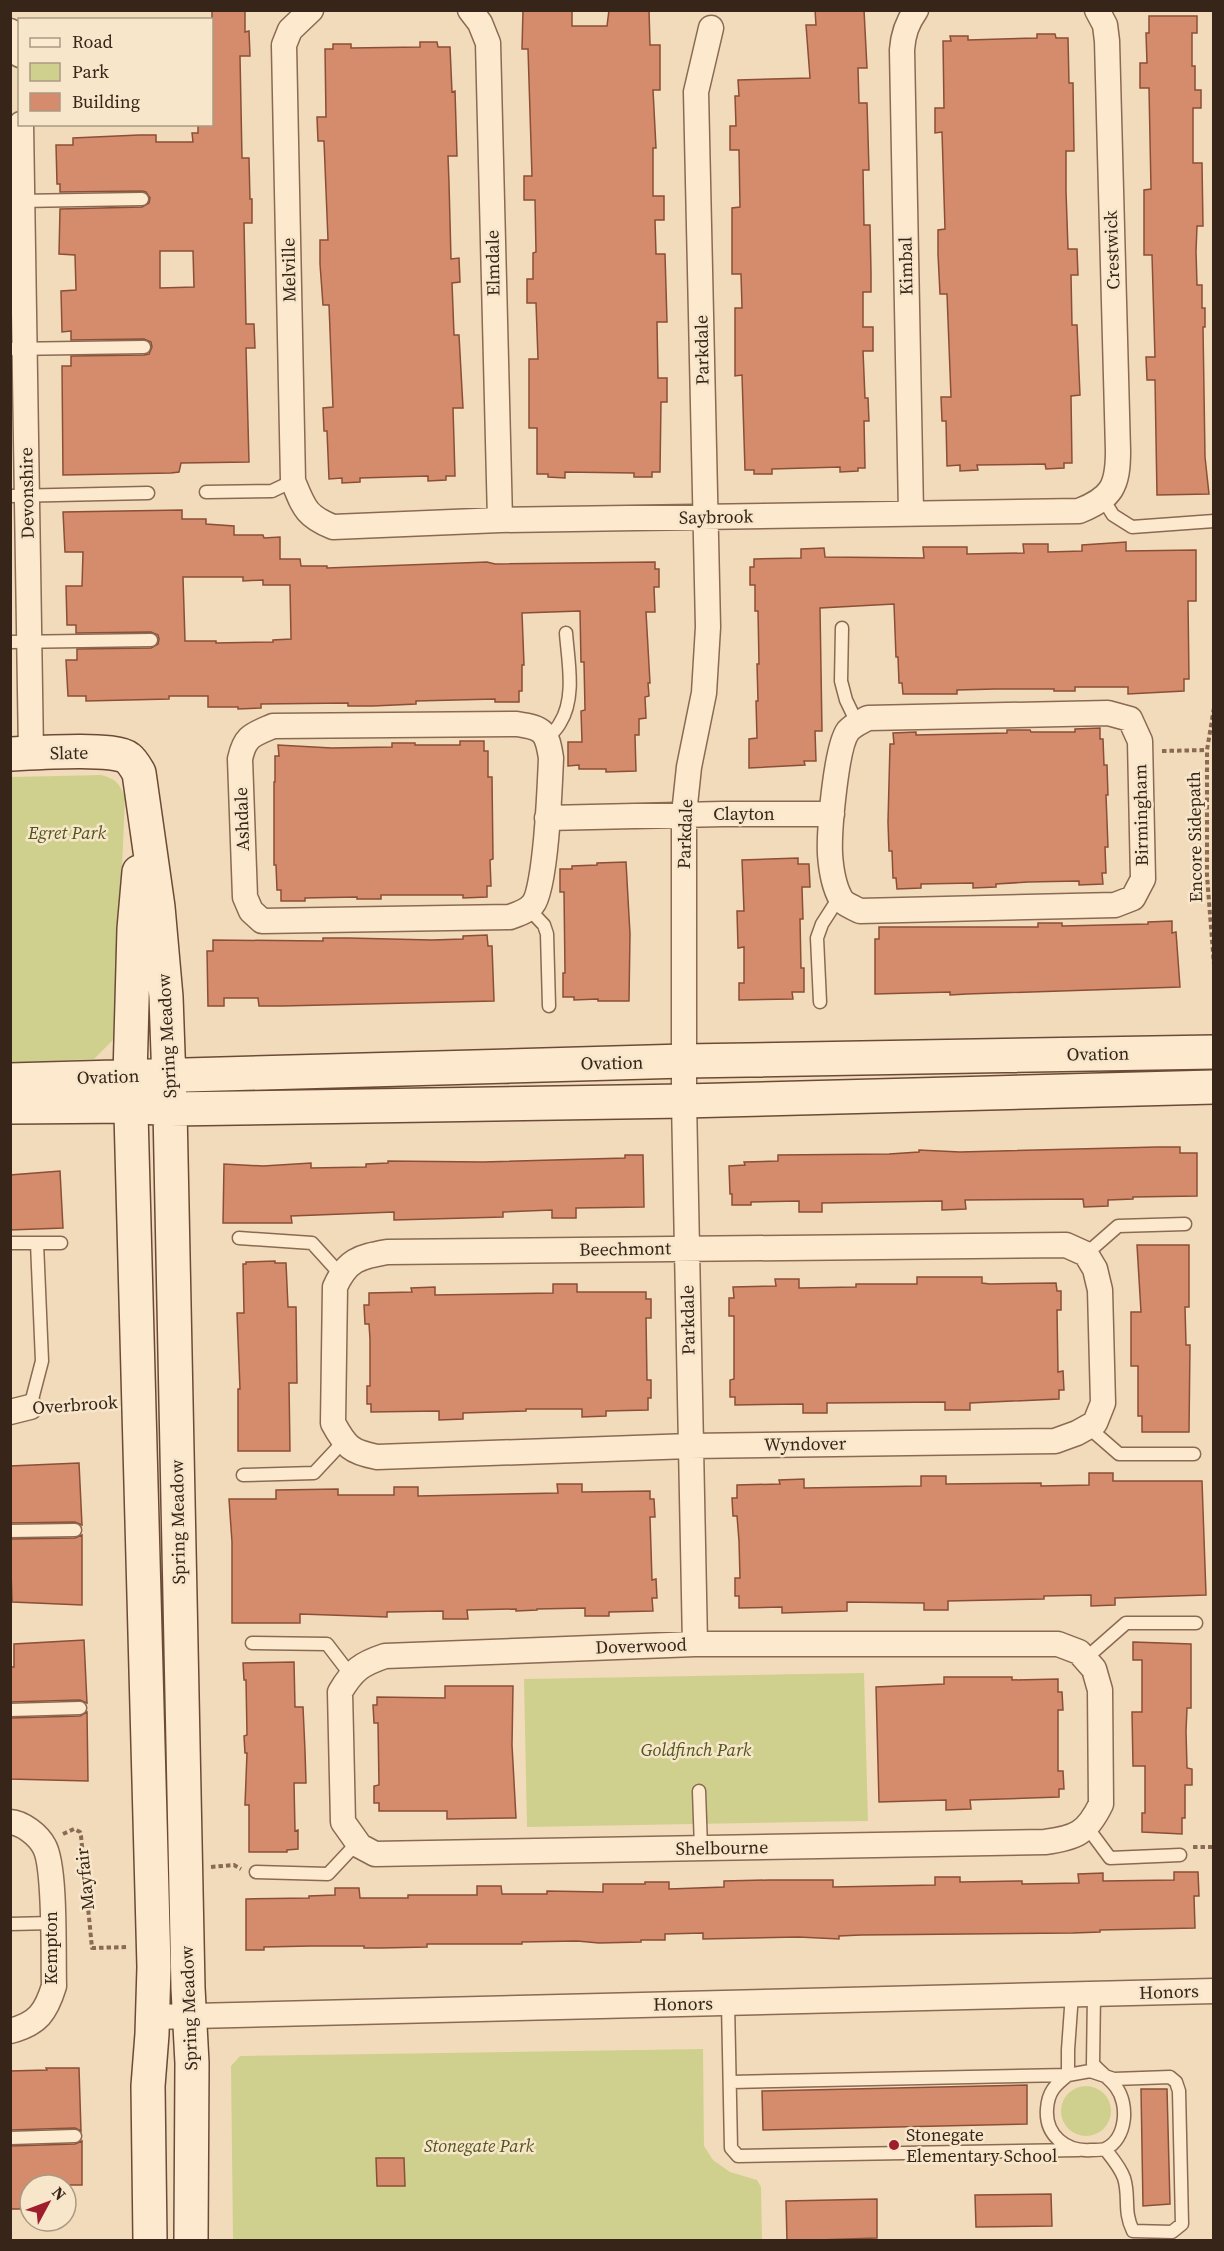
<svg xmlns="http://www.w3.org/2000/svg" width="1224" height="2251" font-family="'Source Serif 4',serif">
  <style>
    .green { fill: #d0d08e }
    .building { fill: #d48c6c; stroke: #8b4f37; stroke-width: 1.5; fill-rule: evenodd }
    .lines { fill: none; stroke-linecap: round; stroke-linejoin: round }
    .lane-casing { stroke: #8a6a53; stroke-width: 15 }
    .street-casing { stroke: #8a6a53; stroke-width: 27 }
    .secondary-casing { stroke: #6b4b37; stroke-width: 36 }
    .path { stroke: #8a6a53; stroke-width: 4; stroke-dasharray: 4.5 3; stroke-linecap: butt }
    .lane { stroke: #fce9ce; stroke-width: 12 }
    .street { stroke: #fce9ce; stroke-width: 24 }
    .secondary { stroke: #fce9ce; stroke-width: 33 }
    .poi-dot { fill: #9e1e2d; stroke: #f8e6cb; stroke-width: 2 }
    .labels { text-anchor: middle; stroke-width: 5; stroke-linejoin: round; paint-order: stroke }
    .street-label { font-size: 18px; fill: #37251a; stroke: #f8e6cb }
    .park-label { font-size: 18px; font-style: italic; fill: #4e561e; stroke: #f8e6cb }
    .poi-label { font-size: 18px; fill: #37251a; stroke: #f8e6cb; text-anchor: start }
  </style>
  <rect width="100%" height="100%" fill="#f2dbba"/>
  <!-- green -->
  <path class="green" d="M101,775C115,778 120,784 125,797L115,1038L94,1059L11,1063L10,777Z
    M864,1673L868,1821L527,1827L524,1679Z
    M703,2049L704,2146L713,2160L730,2172L757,2180L761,2187L762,2240H233L231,2066L240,2056Z
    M1061 2111a25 25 0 1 1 50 0a25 25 0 1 1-50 0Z"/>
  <!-- building -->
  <path class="building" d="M212,10H245V32L249,31L250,56H240L242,158H249L250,199H252V223H244L246,324H254L255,348H246L249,462L181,463L179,472L171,473L63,475L62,366H71V356L144,355L149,354L152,347L151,342L144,339L71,340V331L62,332L61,291L76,290L75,255L59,254L60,209L142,207L149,203L150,198L146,192L142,191L60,192V184H57L56,145H73V138L139,135H156V142H193L192,133H198V124H212ZM160,251H193L194,287L160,288Z
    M523,10H572V26H607L609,10H649L650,45H660V90H653L656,148H653V196H664V220H655L656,254H665L667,322H657L658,378H667V402H661L660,472H652V477H634V473L565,472V478L548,477V474H537V428H529V359H538L536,303H527V279H533V253L536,252L535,200H524V176H532L528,49H522Z
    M815,10H864L867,68H858L859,103H867L869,170H863L864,225H870L871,272V292H863V327H873V351H863L865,398H868L869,421H864L865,468H858V471L840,472V467L772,469V474H754V470H745L742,375L735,376V308H742L741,274H732V208L740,207L739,150H730V126H736L735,96H739L738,80L810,78L806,25H816Z
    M1149,16H1197V33H1192V66H1195V90H1201V108H1193V163H1202L1203,226H1197L1196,251L1197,285H1202V308H1205V327H1203L1205,457L1209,494L1157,495L1155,380H1147L1146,357H1155L1152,255H1144V190L1151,189L1149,88H1140V63H1147L1146,33H1149Z
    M1037,34H1055L1056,38H1068L1069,83H1073L1074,151H1066V191L1068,249H1077L1078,275H1071L1072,325H1077L1080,395L1071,396L1072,463H1064V468L1046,469L1045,464L977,465L978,470L960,471V465L947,466L946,421H942L941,397H951L947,294H940L938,254V230L945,229L942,132L935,133V108H944L943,41H951L950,36H968V40L1037,38Z
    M420,42H437L438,47H450L452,92L455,91L457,156H448L449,183L451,259L459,258L460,282L452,283L454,335H459L463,408H453L455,476H446V480L428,481V476L360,478V482L342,483V478L329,479L327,431H324L323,408L333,407L329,305H323L320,264V240H328L324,141H318L317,117H326L325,49H333V44H351V48L420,47Z
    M182,510V519H206V524L234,526V535H263L264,538L280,537V559H300L301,566H327V568L487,562L495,564L655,562V569H659V587H654L655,612H646L650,683H648L649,696L645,697L646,718L639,719V735H635L636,771L606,772V769H579V765L568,766V742H582L581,711L585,710L584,662H581L580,611L522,613L524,665H522V691H519V702H495V699L416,701V704L373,706H348V703L261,704V708L238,709V707H208V696H169V699L86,701V696H68L66,660H77V649L151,648L158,644L159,639L158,635L151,632L76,633V625H67L66,586H82L83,552H65L63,512ZM183,577H243V581L263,580V585H290L291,639L273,640V642L216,643V641H185Z
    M1126,542V551L1196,550V601H1188L1189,679H1184V691L1128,694V687H1075V691H1054V689H995L957,690V694H903L902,683H899L898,657H896L894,604L820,608L822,731H815L816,761H804L805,765L749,768V739L757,738L756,701H758L757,664H759L758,611H755V585H750V567H754V559L801,558V549L824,548L825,557L924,558L923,547H967V554L1024,553L1023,544H1048V552L1082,551V545Z
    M1100,728V739H1103L1104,765H1107L1108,795H1106L1108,847H1105L1106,873H1102L1103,884L1079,885V881L1028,882L996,884V887L973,888V883L921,884V888L897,889L896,878H893L892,851H889L888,822L890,744H894L893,733L916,732V735L1007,733V730H1030L1031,732H1075V729Z
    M460,741H484V751H488V777H492L493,859L490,860L491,886H487V897L463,898V895H381V899H357V897L305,898V901H281V890H277L276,865H274V782H275V756H279L278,745L332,748L392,747V743H415V745H460Z
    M798,858V864H809L810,887H802L803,919H800L801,968H804V992H792L793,999L739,1000V983H744V947L738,948L737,911H744L742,860Z
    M626,862L630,934L629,1001H598V999L574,1000V997H563V973H565L564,892H560V869H572V866L597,865V863Z
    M1172,921V933L1176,932L1180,987L967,994L950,995V992L875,994V939H879V927H1038V923H1062V926L1148,924V922Z
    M487,935L488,946H492L494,1001L282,1006H259L258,998H224V1006H208L207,951H213V940L323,941V938H348L432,940L463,939V936Z
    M1157,1147H1180V1153H1197V1196L1133,1197V1199L1108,1200V1206L1084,1207L1083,1199L965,1200L966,1209L942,1210V1201L822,1203V1212H799V1201L751,1202V1205H732V1194H730L729,1166L745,1165L744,1162L778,1161V1155L889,1154L919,1152V1150L960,1152Z
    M625,1155H643L644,1207L576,1208V1218H552V1210L503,1212V1217L394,1220V1212L291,1216L292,1223H223L224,1164L263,1166L311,1163V1168L366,1167V1164L388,1163V1161L483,1162L625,1158Z
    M60,1171L63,1228L10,1230V1175Z
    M1137,1245H1189V1307H1185L1186,1345H1190L1189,1432H1142V1416H1138V1366H1131V1312H1141Z
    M275,1261V1263H286L288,1307H296L297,1383H289L290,1451H238V1389H240L237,1313H244L243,1264H246V1262Z
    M917,1277H982V1283L990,1284L1056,1283L1057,1291H1061V1310H1057L1058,1372L1063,1371L1064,1390H1059V1399L970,1403V1410H945V1402L827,1403V1413H803V1404L735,1405V1397H730V1380L734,1379V1316H729V1298H734L733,1287L776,1286L775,1279H799V1288L856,1287V1284H917Z
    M553,1284H577V1292H646V1299H651V1318H646L647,1380H651V1398H648V1410L606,1411V1416L582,1417V1409H526V1411L463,1413V1419L439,1420V1411L371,1412V1404H367V1386H370V1339L369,1324H365L364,1305H369V1293L412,1292L411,1288L435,1287V1295L553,1293Z
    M79,1463L82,1525L75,1522L10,1523V1466Z
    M1089,1473H1113V1481H1202L1206,1595L1115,1598V1605L1091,1606V1595L1044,1596V1599L948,1601V1610H924V1603L847,1602V1611L782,1613V1607L739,1608V1596H735V1578H740L739,1541L737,1516H733L732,1498H737V1485L780,1484L779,1480L804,1479V1488L921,1486V1476H946V1484L1041,1483V1486L1089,1485Z
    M557,1484H582V1492L650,1491V1499H654L655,1517H650L652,1580L656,1579L657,1598H652L653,1611L609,1612V1616H585V1608L537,1609V1610L516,1611V1609L467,1610L468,1619H443V1611L387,1612V1617L300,1614V1623H232V1542L229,1499H276V1490L338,1489V1495H394V1487H418V1496L558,1493Z
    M82,1535V1605L12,1602L10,1539L75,1538Z
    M84,1640L87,1703L80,1700L10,1702V1667H14V1644Z
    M1133,1642L1191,1644V1708H1187L1186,1731L1187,1768L1192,1769V1785H1185V1818H1182V1834L1142,1832V1813H1145V1766H1133L1132,1712H1142V1660H1133Z
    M294,1662L295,1707H303L305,1751L306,1783H294L295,1831L298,1830V1849L287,1850V1852H249V1805H245L247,1753H245L244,1736L247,1735L246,1680H244L243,1663Z
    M944,1677H1012V1680L1058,1679V1692H1062L1063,1710H1058V1771H1063L1064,1789H1059V1797L970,1800L971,1809L946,1810V1800L879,1802L876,1687L944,1684Z
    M445,1686H513L512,1745L516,1818L447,1819V1811H379V1803H374V1786L379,1785L378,1723H374L373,1705H377V1697L445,1698Z
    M87,1712L88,1781L10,1779V1718L80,1716Z
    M1174,1872H1198L1199,1896H1194L1195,1928L1100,1930V1932L1073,1933L861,1935L839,1936V1939L798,1937L703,1939V1933L665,1934V1940H641V1942L599,1943L577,1941L522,1942V1944H427V1947L381,1948H364V1946H310L264,1947V1950H246V1899L309,1898V1896L335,1895V1888H359L360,1898H408V1895H477V1886H501L502,1894H547V1891L603,1892V1884H645V1882H669V1889L724,1887V1881L769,1880H833V1887L935,1885V1877H960V1882L1022,1881V1884L1079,1883L1078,1874L1103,1873V1881L1174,1880Z
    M46,2068H79L81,2131L75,2128L10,2130V2071L47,2070Z
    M1027,2085V2124L763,2130L762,2091Z
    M1141,2089H1167L1170,2204L1143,2206Z
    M82,2141V2185H30V2209H11L10,2146L75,2144Z
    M376,2158H404L405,2186H377Z
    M1051,2194L1052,2226L976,2227L975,2195Z
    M877,2199V2238L787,2241L786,2201Z"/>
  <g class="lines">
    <!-- lane casing -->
    <g class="lane-casing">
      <path id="lane" d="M18,201L142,199
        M10,349L144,347
        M206,492L272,491L293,481
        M10,496L148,493
        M1103,499L1113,515L1132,527L1214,521
        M842,628L841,681L846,700L857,723
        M10,642L151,640
        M548,738C552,733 557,729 560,723C576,698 568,661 566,633
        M528,908L544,925L547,934L549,1006
        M820,1002L817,938L822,924L840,896
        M239,1238L312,1243L341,1275
        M10,1243H61
        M1086,1254L1118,1226L1185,1224
        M30,1407L42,1361L37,1243
        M1088,1427L1119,1454H1194
        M243,1475L314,1473L343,1442
        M10,1531L75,1530
        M252,1643L327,1644L350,1674
        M1085,1659L1126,1623H1196
        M10,1710L80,1708
        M699,1791L701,1848
        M1087,1827L1110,1858L1180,1855
        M256,1872L328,1874L357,1843
        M10,1924L52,1923
        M728,2003L731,2148L738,2156L1079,2150
        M1068,2075C1055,2085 1048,2092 1047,2109C1045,2135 1066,2152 1091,2150C1095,2150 1102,2150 1105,2149C1127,2139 1129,2104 1116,2087C1110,2079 1100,2072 1093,2064L1094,1994
        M1068,2075V2050L1072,1994
        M731,2082L1068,2075L1090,2071L1114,2079L1170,2077L1176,2082L1179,2091L1182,2224L1172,2232L1133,2231C1123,2211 1130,2197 1124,2178C1120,2167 1112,2158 1105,2149
        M10,2138L75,2136"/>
    </g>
    <!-- street casing -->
    <g class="street-casing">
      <path id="street" d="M311,10L290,30L284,45L293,481C304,508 306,516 333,527L500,520L1079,511C1112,498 1118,486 1118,451L1107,41L1105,25L1097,10
        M470,10L480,23L488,43L500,520
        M10,31L15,36L20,55
        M21,124L31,753
        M911,512L902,50C903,34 907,23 916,10
        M1108,713L1130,719L1140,741L1143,879L1133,898L1115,905L860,911C854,908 844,904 841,899C833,885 831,869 830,854C829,831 836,747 848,731C853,725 861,722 868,718Z
        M517,724C544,728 547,732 551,758C550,782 546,889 533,904C528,911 518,914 510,917L262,921L251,911L245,897L240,759C245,736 252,735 273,726Z
        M547,818L723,814H832
        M1066,1245L1086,1254L1095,1269L1100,1290L1103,1403L1095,1423L1077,1433L1055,1441L690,1446L377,1457C351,1452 346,1447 333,1423L335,1287C347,1260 359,1257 387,1252Z
        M10,1412L30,1407
        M695,1644H1058L1079,1652L1094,1669L1100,1690L1101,1804C1087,1833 1076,1838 1045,1842L375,1854L360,1846L343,1822L340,1692C353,1670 361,1664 385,1656Z
        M695,1644L684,1101V814L689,767L704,693L708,627L696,92L711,28
        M10,1822C23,1823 38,1835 44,1846C56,1866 53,1957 54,1986C46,2012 38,2024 10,2031
        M152,2017L1214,1991"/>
    </g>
    <!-- secondary casing -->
    <g class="secondary-casing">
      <path id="secondary" d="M10,754C32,753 115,747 128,758C133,762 136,768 139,773L158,907L166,997L170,1109L188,1988L192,2063L191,2240
        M139,872L134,929L130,1076L154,1967L152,2034L148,2086L150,2240
        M10,1080L684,1061L1214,1052
        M10,1107L132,1106L170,1109L684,1101L1214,1087"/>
    </g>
    <!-- path -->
    <path class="path" d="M1214,708L1207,750V876L1214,965
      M1162,751L1207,750
      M52,1406L113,1402
      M63,1834L74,1829L80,1832L81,1836L92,1948L128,1947
      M1193,1847H1214
      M211,1867L234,1865L241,1869"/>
    <!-- lane -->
    <use href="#lane" class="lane"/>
    <!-- street -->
    <use href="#street" class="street"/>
    <!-- secondary -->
    <use href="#secondary" class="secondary"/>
  </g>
  <!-- markers -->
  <circle class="poi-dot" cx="894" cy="2145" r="6"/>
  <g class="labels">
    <!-- street labels -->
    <g class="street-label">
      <text transform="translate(1112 250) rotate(-92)" y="6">Crestwick</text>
      <text transform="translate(493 263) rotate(-91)" y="6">Elmdale</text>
      <text transform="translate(906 266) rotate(-91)" y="6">Kimbal</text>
      <text transform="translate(289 270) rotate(-91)" y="6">Melville</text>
      <text transform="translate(702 350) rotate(-91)" y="6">Parkdale</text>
      <text transform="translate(27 493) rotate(-91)" y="6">Devonshire</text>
      <text transform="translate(716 517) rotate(-1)" y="6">Saybrook</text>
      <text transform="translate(69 753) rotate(-1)" y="6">Slate</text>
      <text x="744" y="820">Clayton</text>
      <text transform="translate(1141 815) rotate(-91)" y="6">Birmingham</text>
      <text transform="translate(242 819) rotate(-92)" y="6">Ashdale</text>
      <text transform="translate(685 834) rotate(-88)" y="6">Parkdale</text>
      <text transform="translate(1195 837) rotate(-91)" y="6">Encore Sidepath</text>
      <text transform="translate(167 1036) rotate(-93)" y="6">Spring Meadow</text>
      <text transform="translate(1098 1054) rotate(-1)" y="6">Ovation</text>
      <text transform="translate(612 1063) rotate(-1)" y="6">Ovation</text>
      <text transform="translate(108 1077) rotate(-2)" y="6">Ovation</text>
      <text transform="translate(625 1249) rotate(-1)" y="6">Beechmont</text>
      <text transform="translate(688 1320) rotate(-91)" y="6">Parkdale</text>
      <text transform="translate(75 1405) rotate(-4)" y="6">Overbrook</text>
      <text transform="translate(805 1444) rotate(-1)" y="6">Wyndover</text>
      <text transform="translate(178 1522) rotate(-91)" y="6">Spring Meadow</text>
      <text transform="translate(641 1646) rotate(-2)" y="6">Doverwood</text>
      <text transform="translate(722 1848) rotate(-1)" y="6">Shelbourne</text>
      <text transform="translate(85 1879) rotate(-96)" y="6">Mayfair</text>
      <text transform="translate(51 1948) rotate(-90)" y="6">Kempton</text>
      <text transform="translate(1169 1992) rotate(-2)" y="6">Honors</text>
      <text transform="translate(683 2004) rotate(-1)" y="6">Honors</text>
      <text transform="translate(189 2008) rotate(-92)" y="6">Spring Meadow</text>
    </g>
    <!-- park labels -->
    <g class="park-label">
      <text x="67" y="839">Egret Park</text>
      <text x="696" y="1756">Goldfinch Park</text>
      <text x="479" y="2152">Stonegate Park</text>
    </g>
    <!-- poi labels -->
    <g class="poi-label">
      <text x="906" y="2141">Stonegate<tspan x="906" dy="21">Elementary School</tspan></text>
    </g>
  </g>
  <!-- border -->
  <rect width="1224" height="2251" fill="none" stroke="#37251a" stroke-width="24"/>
  <!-- legend -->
  <rect x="18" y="18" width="195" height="108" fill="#f8e6cb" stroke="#ab9984" stroke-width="1.5"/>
  <rect x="30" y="38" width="30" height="9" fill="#fce9ce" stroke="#ab9984" stroke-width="1.5"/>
  <text x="72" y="48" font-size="18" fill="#37251a">Road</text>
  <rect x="30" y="63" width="30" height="18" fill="#d0d08e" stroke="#ab9984" stroke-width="1.5"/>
  <text x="72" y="78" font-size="18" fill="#37251a">Park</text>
  <rect x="30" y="93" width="30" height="18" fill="#d48c6c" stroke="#ab9984" stroke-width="1.5"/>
  <text x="72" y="108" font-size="18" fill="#37251a">Building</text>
  <!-- north arrow -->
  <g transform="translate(48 2203) rotate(49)"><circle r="28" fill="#f8e6cb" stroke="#ab9984" stroke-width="1.5"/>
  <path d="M0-4.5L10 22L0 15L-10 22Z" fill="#9e1e2d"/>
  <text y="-9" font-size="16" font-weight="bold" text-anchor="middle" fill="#37251a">N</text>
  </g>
</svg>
